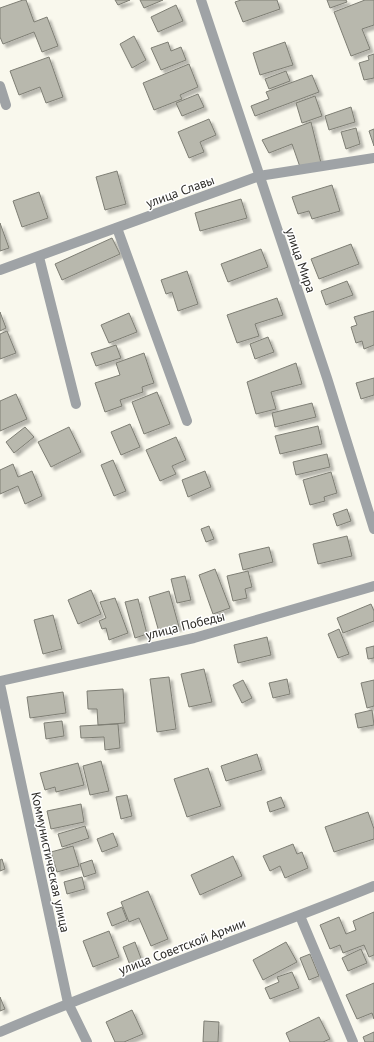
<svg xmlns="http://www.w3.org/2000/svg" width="374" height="1042" font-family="'PT Sans',sans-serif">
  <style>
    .building { fill: #b8b8ad; stroke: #7e7e74; filter: url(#shadow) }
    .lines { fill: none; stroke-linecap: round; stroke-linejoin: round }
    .service { stroke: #9fa3a6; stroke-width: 10 }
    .minor { stroke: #9fa3a6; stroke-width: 10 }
    .tertiary { stroke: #9fa3a6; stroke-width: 10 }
    .labels { text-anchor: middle; stroke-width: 3; stroke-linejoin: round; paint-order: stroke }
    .street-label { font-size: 13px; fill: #2d2c28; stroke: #fff }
  </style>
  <defs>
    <filter id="shadow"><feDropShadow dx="3.5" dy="3.5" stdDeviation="1" flood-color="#0004"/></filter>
  </defs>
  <rect width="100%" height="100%" fill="#f9f8ed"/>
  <!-- building -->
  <path class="building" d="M23,0H26L34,22L47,17L58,46L42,52L34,32L3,44L0,37V8Z
    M115,0H130L118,5Z
    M140,0H163L144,8Z
    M241,0H277L280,9L243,22L235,2Z
    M327,0H346L347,2L330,8Z
    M365,0H374V25L362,29L370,49L351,56L334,12Z
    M176,5L183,21L158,32L151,17Z
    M134,36L146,60L132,68L120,44Z
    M168,42L171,51L181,47L186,60L161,70L151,48Z
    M285,42L293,65L260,75L253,53Z
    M374,54V78L364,80L359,63L369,60L368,56Z
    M49,57L63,97L46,103L40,87L19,95L10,71Z
    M189,64L198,87L180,95L182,99L154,110L143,83Z
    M286,71L290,81L269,89L265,79Z
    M312,75L319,92L255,116L251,106L269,99L266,92Z
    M198,94L204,107L182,116L176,103Z
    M315,96L322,116L302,123L296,103Z
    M351,107L355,122L329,130L325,116Z
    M209,119L216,135L200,142L204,152L189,158L178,132Z
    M311,122L321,163L300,167L292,144L269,153L262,140Z
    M356,128L360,144L346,149L341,132Z
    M374,129V146L369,131Z
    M117,171L126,204L105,210L96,177Z
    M332,185L340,211L312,219L309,211L298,214L292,197Z
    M39,192L48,218L22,227L13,201Z
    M241,199L247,218L200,231L195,213Z
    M0,223L9,248L0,251Z
    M112,238L120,254L62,280L55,264Z
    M351,244L359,264L319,279L311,259Z
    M261,249L268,267L228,282L221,264Z
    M187,271L198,304L178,311L172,292L166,294L161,280Z
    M347,281L353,295L326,305L321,291Z
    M277,298L283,315L255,324L259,336L237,343L227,315Z
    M374,311V345L364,349L362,341L356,343L351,327L357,325L354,317Z
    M0,312L6,328L0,331Z
    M129,313L137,332L109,343L101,325Z
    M7,331L16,353L0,359V334Z
    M268,337L274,352L255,359L250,344Z
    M116,345L121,358L96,366L91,353Z
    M144,353L154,383L142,387L143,392L120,400L122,406L105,412L95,383L120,375L116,363Z
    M296,363L302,384L271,392L276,409L256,414L247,382Z
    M374,378V395L361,399L356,383Z
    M157,392L170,424L144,434L132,402Z
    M16,394L27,419L0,431V401Z
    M312,403L316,417L275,427L272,413Z
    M130,424L140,447L121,455L111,432Z
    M318,426L322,444L280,454L275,436Z
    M25,427L34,437L14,453L6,442Z
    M69,427L81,452L51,467L38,442Z
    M176,437L186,460L172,466L176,474L160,481L146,450Z
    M327,454L330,467L296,475L293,462Z
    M113,460L126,491L114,496L101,465Z
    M13,464L18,477L32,471L42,496L25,504L18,486L0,494V470Z
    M205,471L211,487L188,497L182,480Z
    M331,472L337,493L324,497L325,501L310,505L303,480Z
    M347,509L351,521L337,526L333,514Z
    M209,526L214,539L206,542L201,529Z
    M347,536L352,556L318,564L313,544Z
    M269,547L273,562L243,570L239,554Z
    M215,569L230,608L213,614L199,575Z
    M248,571L252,587L245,589L247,598L233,601L227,576Z
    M185,576L191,600L177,603L171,579Z
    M91,590L101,614L78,624L68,600Z
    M169,591L179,627L159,632L149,597Z
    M115,598L128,633L109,640L106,628L102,629L99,621L106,618L100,602Z
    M138,599L147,634L135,638L125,602Z
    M371,604L374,611V621L343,633L337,618Z
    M53,615L62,649L43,654L34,620Z
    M339,629L349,654L338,658L328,634Z
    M267,637L271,655L238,663L234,645Z
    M374,646V658L368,659L366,648Z
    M204,669L212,702L189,707L181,674Z
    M169,677L176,729L157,732L150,679Z
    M287,679L290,694L273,698L269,683Z
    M243,680L252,698L242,703L233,685Z
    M374,680V706L367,708L361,683Z
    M123,689L125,723L98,725L97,709H88L87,691Z
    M63,692L66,713L30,718L27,697Z
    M372,710L374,725L358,728L355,714Z
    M62,721L64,736L46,739L44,723Z
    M118,724L120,748L105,750L104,737L81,738L80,726Z
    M257,754L262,770L226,781L221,766Z
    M101,761L109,791L90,795L83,766Z
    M78,763L84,785L56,792L55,787L45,790L40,773Z
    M208,768L221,806L187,817L174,779Z
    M127,795L132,816L121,819L116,797Z
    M281,797L285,807L270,812L267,802Z
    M81,804L84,822L51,829L47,811Z
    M368,812L374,829V839L334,852L325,827Z
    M85,826L89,838L62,847L58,834Z
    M113,833L118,846L102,852L97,839Z
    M293,844L297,854L302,852L308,868L285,878L280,866L270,871L263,856Z
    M73,846L79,866L57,872L51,852Z
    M233,856L242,876L200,895L191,875Z
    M2,859L5,869L0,871V860Z
    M92,860L96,873L84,877L80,864Z
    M82,877L85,889L67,894L64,882Z
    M148,891L168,939L151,946L139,918L129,922L121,902Z
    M122,907L127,920L112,926L107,913Z
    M374,912V955L369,957L364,945L343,953L340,945L330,949L320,925L339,917L346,934L356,930L353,921Z
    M109,931L119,957L93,967L83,941Z
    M135,942L142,961L130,965L123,947Z
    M286,942L297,962L263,980L253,960Z
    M361,949L367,963L348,971L342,958Z
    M310,954L319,976L309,980L300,958Z
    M292,972L299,988L270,999L265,988L279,982L277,977Z
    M374,983V1019L372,1013L357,1019L346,995Z
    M0,997L5,1009L0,1011Z
    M132,1010L143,1034L124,1042H115L106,1022Z
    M319,1017L330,1039L323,1042H290L286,1033Z
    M204,1021L219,1022L218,1042H203Z
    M374,1032V1042H365L363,1037Z"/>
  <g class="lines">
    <!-- service -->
    <path class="service" d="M117,228L187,421
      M39,257L76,404"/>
    <!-- minor -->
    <path class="minor" d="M201,0L327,378L374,529
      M0,86L6,105
      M0,270L259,176L374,158
      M0,684L68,1003L87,1042
      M300,916L353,1042
      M0,1032C123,979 250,936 374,886"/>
    <!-- tertiary -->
    <path class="tertiary" d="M0,681L194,638L374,586"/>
  </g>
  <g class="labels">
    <!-- street labels -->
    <g class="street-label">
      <text transform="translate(180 191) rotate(-20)" y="5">улица Славы</text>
      <text transform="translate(301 260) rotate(71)" y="5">улица Мира</text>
      <text transform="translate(185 625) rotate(-14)" y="5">улица Победы</text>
      <text transform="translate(51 862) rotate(78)" y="5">Коммунистическая улица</text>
      <text transform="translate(182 946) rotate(-21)" y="5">улица Советской Армии</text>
    </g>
  </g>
</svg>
